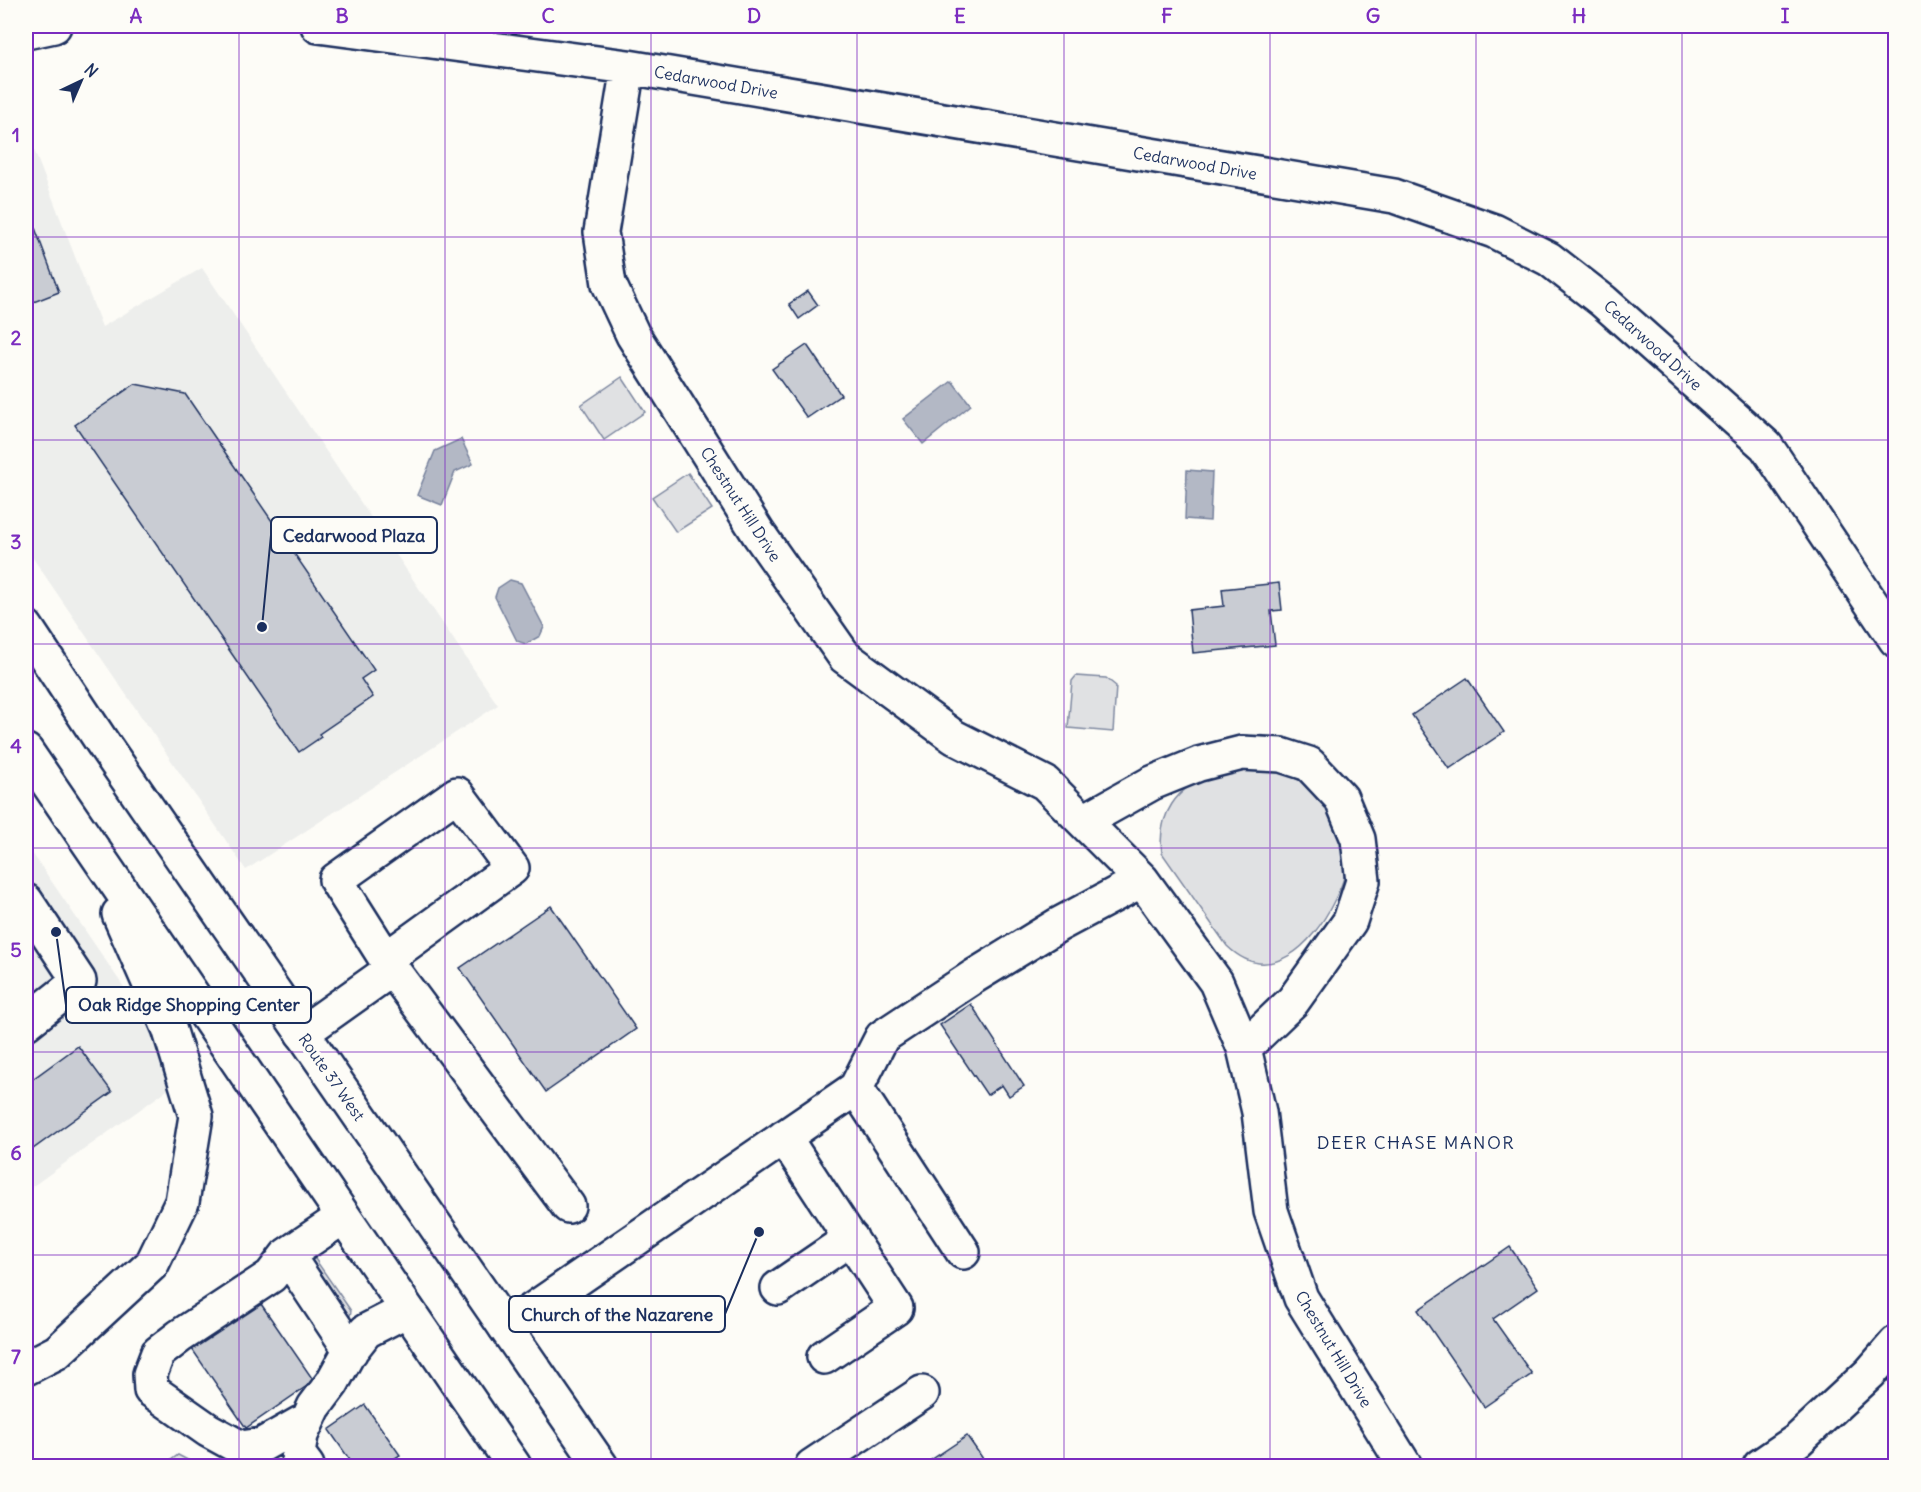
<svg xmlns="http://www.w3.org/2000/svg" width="1921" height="1492" font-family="Delius,sans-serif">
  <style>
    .built { fill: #edeeec }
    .green { fill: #e0e1e3; stroke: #7e88a0; stroke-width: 1.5 }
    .water { fill: #b3b8c5; stroke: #76819c; stroke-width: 1.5 }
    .building { fill: #c9ccd3; stroke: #1b2f5e; stroke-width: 1.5 }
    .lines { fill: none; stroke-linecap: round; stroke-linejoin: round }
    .minor-casing { stroke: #1b2f5e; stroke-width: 38 }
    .highway-casing { stroke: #1b2f5e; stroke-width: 38 }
    .minor { stroke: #fdfcf7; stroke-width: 33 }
    .highway { stroke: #fdfcf7; stroke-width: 33 }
    .grid { fill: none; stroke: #7b2cbf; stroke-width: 1.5; stroke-opacity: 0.55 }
    .labels { text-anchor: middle; stroke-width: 6; stroke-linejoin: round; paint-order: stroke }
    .street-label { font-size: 16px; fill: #1b2f5e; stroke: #fdfcf7 }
    .neighbourhood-label { font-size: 18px; letter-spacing: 1.5px; fill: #1b2f5e; stroke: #fdfcf7 }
    .leader { fill: none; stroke: #1b2f5e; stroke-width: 2 }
    .callout-dot { fill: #1b2f5e; stroke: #fdfcf7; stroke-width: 2 }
    .callout { fill: #fdfcf7; stroke: #1b2f5e; stroke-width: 2 }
    .callout-label { font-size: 18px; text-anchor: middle; font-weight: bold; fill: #1b2f5e }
    .neatline { fill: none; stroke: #7b2cbf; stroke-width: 2 }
    .grid-label { font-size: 20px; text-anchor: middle; font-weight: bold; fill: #7b2cbf }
  </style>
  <rect width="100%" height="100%" fill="#fdfcf7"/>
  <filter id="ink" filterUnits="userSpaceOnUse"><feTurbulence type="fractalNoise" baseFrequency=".0167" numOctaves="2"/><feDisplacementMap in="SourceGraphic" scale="12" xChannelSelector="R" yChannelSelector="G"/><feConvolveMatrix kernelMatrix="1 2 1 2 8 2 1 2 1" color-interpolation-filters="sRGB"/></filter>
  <g filter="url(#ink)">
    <!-- built -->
    <path class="built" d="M26,129L102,327L202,268L498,705L246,870L26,548Z
      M26,844L147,1021L170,1088L26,1191Z"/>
    <!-- green -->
    <path class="green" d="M622,377L645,412L604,440L581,405Z
      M688,473L712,509L676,532L652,497Z
      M1076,676L1106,678L1116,686L1113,732L1068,728L1072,681Z
      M1241,770C1250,770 1260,769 1269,770C1299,775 1327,794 1339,823C1342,830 1342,839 1343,846C1344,853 1346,862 1345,869C1345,881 1338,893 1333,903C1313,944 1270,988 1227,946L1162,853C1157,816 1176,786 1213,775C1222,773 1232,772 1241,770Z
      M313,1256L351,1311L350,1316L346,1321L304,1258Z
      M178,1455L199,1466H163Z"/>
    <!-- water -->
    <path class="water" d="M952,381L971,405L923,444L903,419Z
      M461,439L473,464L455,472L442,505L417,495L435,451Z
      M1187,470L1212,472L1210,521L1185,519Z
      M510,580L521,583L544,627L540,636L526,644L517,641L495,597L498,588Z"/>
    <!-- building -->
    <path class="building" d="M26,204L59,292L26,305Z
      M808,291L818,305L799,319L789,304Z
      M807,345L841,395L807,418L772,369Z
      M135,384L185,394L374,670L361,679L373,697L319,734L321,737L299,752L75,425Z
      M1279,583L1282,610L1271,611L1275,645L1193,653L1189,610L1224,606L1222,589Z
      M1467,678L1504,732L1449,769L1412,715Z
      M551,906L636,1029L546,1092L460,968Z
      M971,1004L1024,1086L1009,1096L1002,1085L987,1095L940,1025Z
      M78,1046L112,1092L26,1154V1084Z
      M1510,1247L1538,1288L1493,1319L1532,1374L1484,1407L1418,1310Z
      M261,1304L314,1381L246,1428L190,1346L251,1305L253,1309Z
      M365,1405L400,1455L383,1466H348L352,1463L329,1430Z
      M967,1436L988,1466H922Z"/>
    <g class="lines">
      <!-- minor casing -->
      <g class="minor-casing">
        <path id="minor" d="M318,26L628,67L1394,196L1494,231L1549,259L1603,301L1766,446L1896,640
          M26,32L54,26
          M628,67L601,232L609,284L633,335L758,533L845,657L954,737L1045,783L1142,880L1216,982L1244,1048L1259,1112L1271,1211L1301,1298L1405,1466
          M1084,821L1152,783L1199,764L1242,753L1281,755L1309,764L1341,798L1358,839L1363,881L1350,921L1293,1001L1244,1048
          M26,901L79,981L26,1023
          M386,959L512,868L457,794L336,880L386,959L392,969
          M302,1033L392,969L568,1206
          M856,1088L882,1037L973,977L1058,925L1142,880
          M784,1137L896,1308L824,1357
          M287,1255L351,1351
          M778,1288L851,1238
          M506,1328L856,1088L963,1252
          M308,1419L262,1445L241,1448L208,1430L151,1390L150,1374L158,1353L180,1336L271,1276L287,1255L343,1217
          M307,1466L298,1454L301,1435L314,1407L332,1383L348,1354L366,1331L407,1310
          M812,1466L922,1393
          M1760,1466L1798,1440L1870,1373L1896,1343"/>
      </g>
      <!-- highway casing -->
      <g class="highway-casing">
        <path id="highway" d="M26,627L102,742L601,1466
          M26,751L514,1466
          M26,1368L57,1352L152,1264L182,1202L196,1116L169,1028L119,914"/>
      </g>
      <!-- minor -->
      <use href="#minor" class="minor"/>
      <!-- highway -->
      <use href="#highway" class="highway"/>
    </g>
  </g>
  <!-- grid -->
  <path class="grid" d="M239,26V1466M445,26V1466M651,26V1466M857,26V1466M1064,26V1466M1270,26V1466M1476,26V1466M1682,26V1466M26,237H1896M26,440H1896M26,644H1896M26,848H1896M26,1052H1896M26,1255H1896"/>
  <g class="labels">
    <!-- street labels -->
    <g class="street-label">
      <text transform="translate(716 82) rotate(10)" y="6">Cedarwood Drive</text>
      <text transform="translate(1195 163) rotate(10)" y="6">Cedarwood Drive</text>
      <text transform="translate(1653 345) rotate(42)" y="6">Cedarwood Drive</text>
      <text transform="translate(741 504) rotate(57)" y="6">Chestnut Hill Drive</text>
      <text transform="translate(332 1077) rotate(55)" y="6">Route 37 West</text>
      <text transform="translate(1334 1349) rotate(59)" y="6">Chestnut Hill Drive</text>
    </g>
    <!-- neighbourhood labels -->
    <g class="neighbourhood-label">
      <text x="1416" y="1149">DEER CHASE MANOR</text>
    </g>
  </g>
  <!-- callouts -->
  <path class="leader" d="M262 627L271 535M56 932L66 1005M759 1232L725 1314"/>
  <g class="callout-dot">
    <circle cx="262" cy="627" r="6"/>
    <circle cx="56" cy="932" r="6"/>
    <circle cx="759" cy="1232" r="6"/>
  </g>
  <g class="callout">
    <rect x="271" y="517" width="166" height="36" rx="6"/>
    <rect x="66" y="987" width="245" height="36" rx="6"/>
    <rect x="509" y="1296" width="216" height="36" rx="6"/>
  </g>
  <g class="callout-label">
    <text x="354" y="542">Cedarwood Plaza</text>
    <text x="189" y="1011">Oak Ridge Shopping Center</text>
    <text x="617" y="1321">Church of the Nazarene</text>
  </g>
  <!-- margin -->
  <rect width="1921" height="1492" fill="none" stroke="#fdfcf7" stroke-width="66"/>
  <!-- north arrow -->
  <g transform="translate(81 81) rotate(44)" stroke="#fdfcf7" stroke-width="4.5" paint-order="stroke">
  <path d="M0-4.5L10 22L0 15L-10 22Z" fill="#1b2f5e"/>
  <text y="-9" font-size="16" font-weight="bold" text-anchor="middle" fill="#1b2f5e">N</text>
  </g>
  <rect x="33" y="33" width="1855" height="1426" class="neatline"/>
  <g class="grid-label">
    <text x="136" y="23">A</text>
    <text x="342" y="23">B</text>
    <text x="548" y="23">C</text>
    <text x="754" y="23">D</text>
    <text x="960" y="23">E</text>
    <text x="1167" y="23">F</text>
    <text x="1373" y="23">G</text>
    <text x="1579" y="23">H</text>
    <text x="1785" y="23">I</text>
    <text x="16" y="142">1</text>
    <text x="16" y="345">2</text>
    <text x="16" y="549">3</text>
    <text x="16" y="753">4</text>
    <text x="16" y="957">5</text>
    <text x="16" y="1160">6</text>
    <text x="16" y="1364">7</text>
  </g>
</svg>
